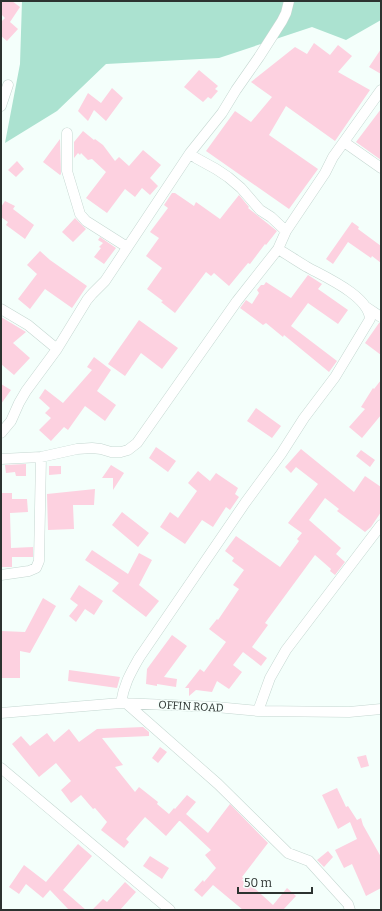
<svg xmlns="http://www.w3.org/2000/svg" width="382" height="911" font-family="Bitter,serif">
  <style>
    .green { fill: #abe2d0 }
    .building { fill: #fdd1e0 }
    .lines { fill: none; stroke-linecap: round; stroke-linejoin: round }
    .minor-casing { stroke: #c5d7d1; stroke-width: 11 }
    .minor { stroke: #fff; stroke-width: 10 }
    .labels { text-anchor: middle; stroke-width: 3; stroke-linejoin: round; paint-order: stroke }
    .street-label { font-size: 11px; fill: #2c3330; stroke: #f4fffb }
  </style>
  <rect width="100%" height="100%" fill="#f4fffb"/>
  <!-- green -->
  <path class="green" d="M22,1H381V20L346,40L312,27L219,58L106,64L57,111L5,143L20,64Z"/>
  <!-- building -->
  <path class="building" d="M1,1H12L20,7L10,22L18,29L7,41L1,36V22L5,18L8,21L1,14Z
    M314,43L330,55L338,45L352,56L338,72L370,90L335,141L286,106L269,135L318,169L289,209L206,151L235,111L251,122L272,97L251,82L295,47L307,54Z
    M381,49V74L369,67Z
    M199,70L218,86L215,89L218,91L211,99L208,97L203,102L184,87Z
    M112,88L123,98L106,121L94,110L88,121L78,111L88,93L101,103Z
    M381,109V160L356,142Z
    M83,131L94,140L95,139L103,145L115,161L119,157L129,166L143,150L161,165L150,178L158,186L150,195L142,188L135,197L125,189L107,213L86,198L106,172L92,159L88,160L81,153L80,155L78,153L74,158V142Z
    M60,139L61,174L60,175L43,162Z
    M17,161L24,169L16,177L8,170Z
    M172,193H175L194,206L196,202L220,219L239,195L249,207L248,208L277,231L266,245L265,244L250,264L248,263L229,286L214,273L211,276L206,272L175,313L161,302L163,301L147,289L162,268L146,256L159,238L150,232L168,208L164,205Z
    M5,201L15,206L13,209L34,225L25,239L6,225L8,222L1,217V207Z
    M75,218L86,229L73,242L62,232Z
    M352,222L359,227L358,229L381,246V263L372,256L371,258L348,242L333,264L326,259Z
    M100,237L116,248L104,264L94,257L101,248L99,247L103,243L98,240Z
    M40,251L50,260L87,286L72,308L45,289L30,309L18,299L37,274L27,265Z
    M308,275L322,284L318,289L348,310L338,324L308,303L291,326L337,361L329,372L284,335L283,337L266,323L263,325L240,308L246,300L252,304L259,293L257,290L261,285H264L266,282L291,298Z
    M1,317L26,332L13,343L30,358L14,375L1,364Z
    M139,320L178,348L162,369L141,353L125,376L108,364Z
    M379,323H381V355L365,343Z
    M94,357L111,370L97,391L116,405L105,421L85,406L68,430L64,427L51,441L39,430L51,418L45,413L50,408L39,398L45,389L63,403L92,370L87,367Z
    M381,380V415L362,438L349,427L365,409L361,407L373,388L374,389Z
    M1,384L11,390L1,404Z
    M256,408L281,426L272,438L247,421Z
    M156,447L176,461L168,472L149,458Z
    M301,449L354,492L365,476L381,487V512L371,527L365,532L337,511L339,509L325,498L309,520L341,548L336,554L345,562L335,575L330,571L331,569L315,555L265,623L268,625L252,647L267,658L261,666L243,652L233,665L242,672L229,689L217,681L212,692L196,690L189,696V688H185L200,669L204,672L226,642L209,629L217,619L218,620L239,589L233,585L244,570L232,561L234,558L225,551L236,536L280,567L299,541L297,539L302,533L288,523L318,484L296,467L291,473L285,467Z
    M361,450L375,460L370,467L356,456Z
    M26,464V476H16L15,472L6,473L5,465Z
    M111,465L124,473L113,490V478H102Z
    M49,466H61V474L49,475Z
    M198,471L210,481L216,473L238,488L235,494L239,497L230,510L226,507L213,527L202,520L185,544L160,527L170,512L178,518L197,491L188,483Z
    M95,489L94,505H73L74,529L48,530L47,494Z
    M1,493H12V499H27L28,512L10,513L11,548L33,547V557H12V567H1Z
    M122,512L149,533L138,547L112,525Z
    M92,550L128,574L139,553L152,560L139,585L159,601L146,617L112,591L119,583L85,560Z
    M79,585L103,601L94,615L85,609L76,622L69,616L78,605L70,599Z
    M43,598L56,606L30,653L20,651V678H1V631L25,632Z
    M172,635L187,646L164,677L177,679L176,687L157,684V686L146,684L147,669Z
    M69,670L120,677L117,688L68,681Z
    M143,727L149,732V736L102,738L123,765L115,767L135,792L139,787L158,802L157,804L169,814L174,808L175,809L187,795L196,802L186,814L208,833L230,804L268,843L242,877L273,905L287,888L296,896L283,910H243L213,885L202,897L194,890L203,880L204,882L216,868L205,855L211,850L180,821H179L166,836L145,817L126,839L129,842L124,848L101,830L107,822L95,808L93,809L81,795L71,803L61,790L71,781L56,763L39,777L12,744L21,736L30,746L47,733L54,742L69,729L79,742L97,729Z
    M160,747L167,752L158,763L152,758Z
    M366,755L369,766L361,768L357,757Z
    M337,788L346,807L348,806L357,820L361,818L363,825L381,857V888L366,896L352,864L344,868L335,850L357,839L350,822L338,829L322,795Z
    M78,844L92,856L63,890L86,910H69L50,890L43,898L26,884L19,894L9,887L24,865L46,882Z
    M328,851L333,857L324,867L317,860Z
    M150,856L169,868L162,879L143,866Z
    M125,882L136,892L120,910H92L103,899L107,902Z"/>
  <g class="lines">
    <!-- minor casing -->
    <g class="minor-casing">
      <path id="minor" d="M1,106L8,85
        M67,133V171L80,214L86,221L127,247
        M344,142L381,168
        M190,153L196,158L216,169L228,177L241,188L260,210L271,217L286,231
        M366,307L381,317
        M1,309L28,325L57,349
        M1,433L11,421L19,403L26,391L57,349L87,300L92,294L105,281L190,153L222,113L236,90L259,57L282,21L286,13L289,1
        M1,459L41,457L77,449L92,448L101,449L111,452H121L128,450L137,443L237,301L278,249L286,231L325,173L333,157L381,90
        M1,575L29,571L36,568L39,561L41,457
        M121,703C124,684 130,674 139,658L245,503L281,454L304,418L335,377L370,319C369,296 325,277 307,267C297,261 288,255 278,249
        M126,703L218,784L288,853L309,861L348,904L350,910
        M258,711L270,678L286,650L381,525
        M1,713L121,703L216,707L258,711L349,712L381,709
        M1,768L170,910"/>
    </g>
    <!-- minor -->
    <use href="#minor" class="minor"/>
  </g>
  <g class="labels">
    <!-- street labels -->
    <g class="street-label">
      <text transform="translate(191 706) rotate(3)" y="4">OFFIN ROAD</text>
    </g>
  </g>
  <!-- border -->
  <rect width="382" height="911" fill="none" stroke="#2c3330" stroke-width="4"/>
  <!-- scale -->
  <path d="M238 887v6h74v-6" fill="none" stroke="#2c3330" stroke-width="2"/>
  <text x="244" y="887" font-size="12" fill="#2c3330" stroke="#f4fffb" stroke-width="3" paint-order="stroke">50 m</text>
</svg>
